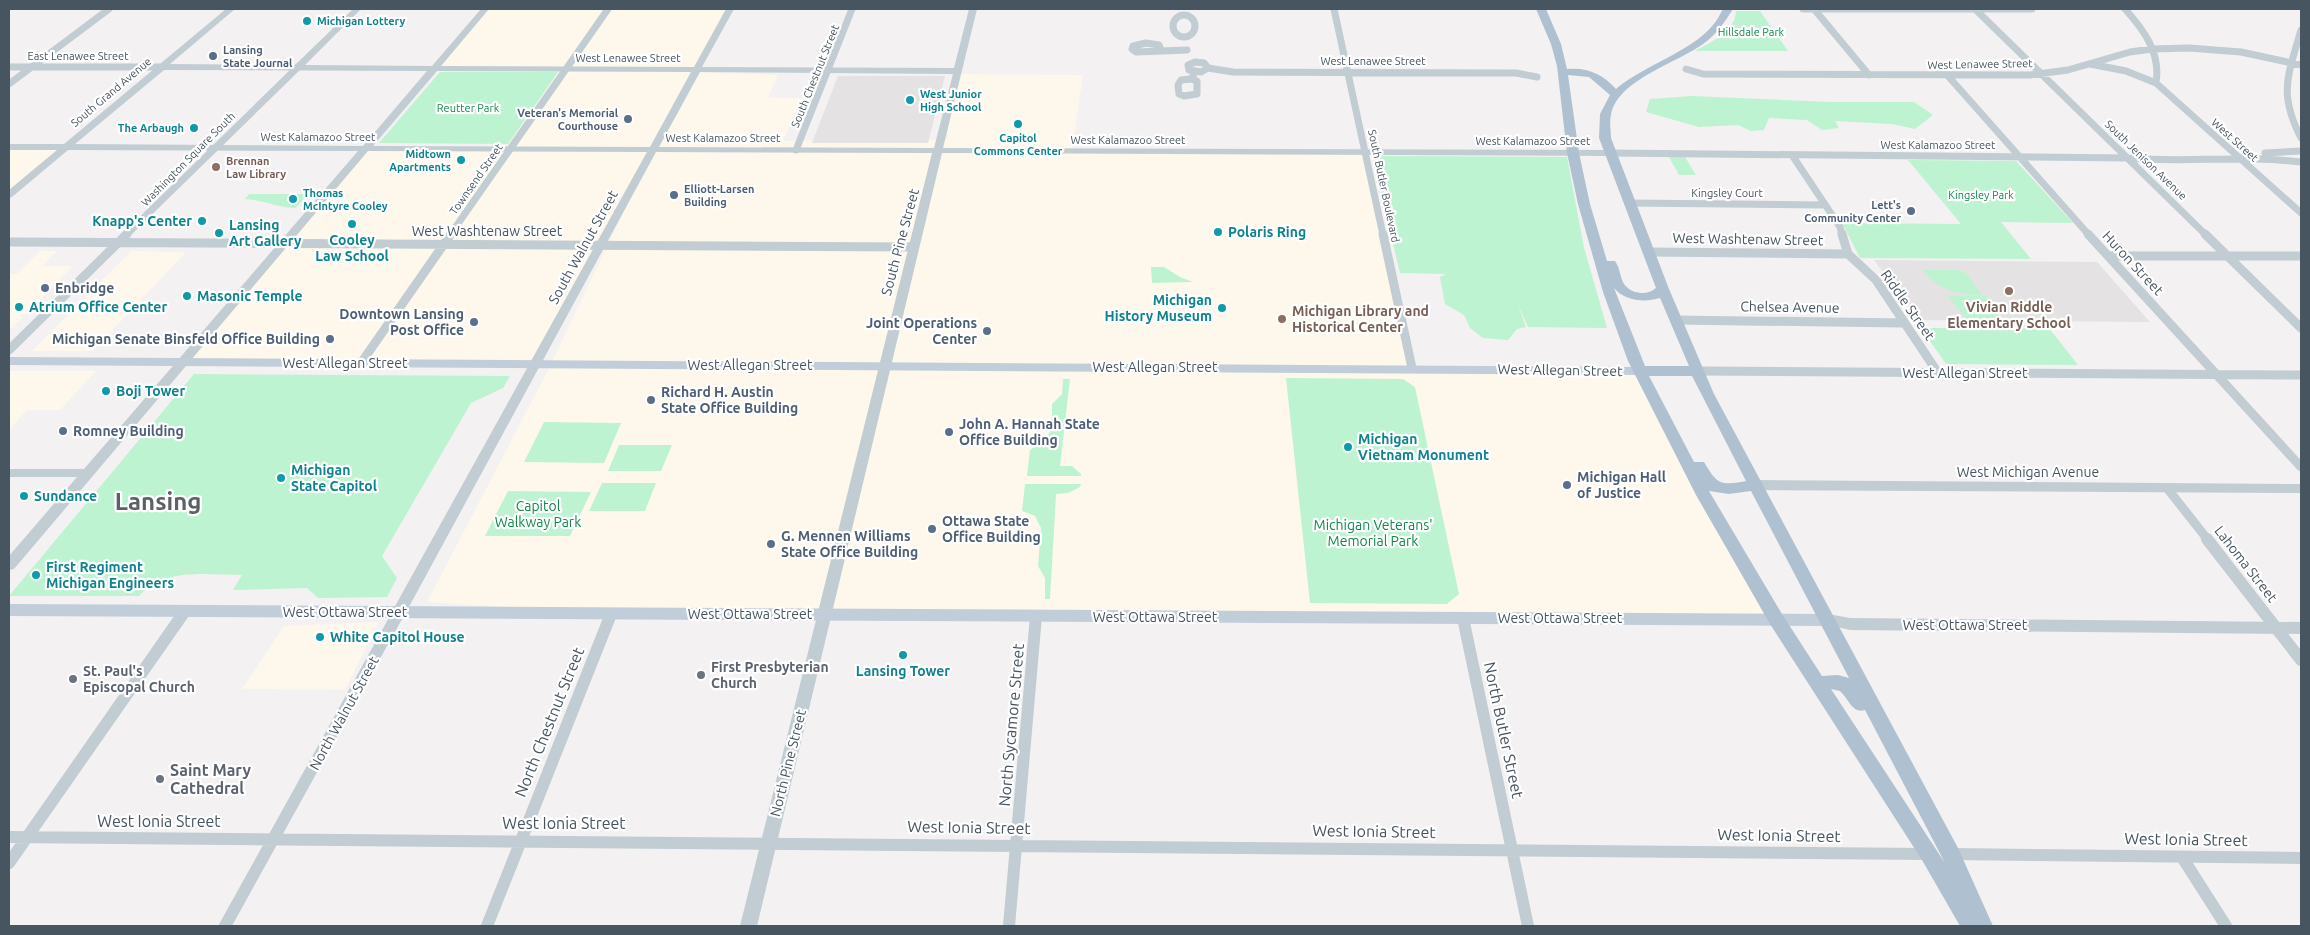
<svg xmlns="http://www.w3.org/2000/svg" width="2310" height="935" font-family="Ubuntu,sans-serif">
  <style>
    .commercial { fill: #fdf8eb }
    .education { fill: #e4e2e3 }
    .green { fill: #bdf3d1 }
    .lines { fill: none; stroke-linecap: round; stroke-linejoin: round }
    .minor-far2 { stroke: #c1ccd3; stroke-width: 7 }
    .minor-far1 { stroke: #c1ccd3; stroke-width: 9 }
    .minor { stroke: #c1ccd3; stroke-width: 12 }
    .tertiary { fill: #c1ccd3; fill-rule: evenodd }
    .secondary { fill: #c1cdd9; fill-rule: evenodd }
    .primary { fill: #afc1d1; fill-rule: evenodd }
    .culture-dot { fill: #0f9aa8; stroke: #fff; stroke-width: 2 }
    .service-dot { fill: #5c6f8a; stroke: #fff; stroke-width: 2 }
    .education-dot { fill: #8d6e63; stroke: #fff; stroke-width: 2 }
    .worship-dot { fill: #6b7280; stroke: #fff; stroke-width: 2 }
    .labels { text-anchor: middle; stroke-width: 4.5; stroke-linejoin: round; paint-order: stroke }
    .far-culture-label { font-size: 11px; font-weight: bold; fill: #0d838f; stroke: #fff; text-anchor: start }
    .far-park-label { font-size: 11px; fill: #11884b; stroke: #fff }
    .far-service-label { font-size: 11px; font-weight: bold; fill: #4e5e75; stroke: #fff; text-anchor: start }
    .far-street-label { font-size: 11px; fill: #475560; stroke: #fff }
    .far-education-label { font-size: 11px; font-weight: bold; fill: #785e54; stroke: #fff; text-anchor: start }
    .culture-label { font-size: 14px; font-weight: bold; fill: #0d838f; stroke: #fff; text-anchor: start }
    .street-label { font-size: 14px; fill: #475560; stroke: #fff }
    .service-label { font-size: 14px; font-weight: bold; fill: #4e5e75; stroke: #fff; text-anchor: start }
    .education-label { font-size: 14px; font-weight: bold; fill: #785e54; stroke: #fff }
    .park-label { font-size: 14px; fill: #11884b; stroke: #fff }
    .worship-label { font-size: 14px; font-weight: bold; fill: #5b616d; stroke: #fff; text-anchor: start }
    .near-street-label { font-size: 16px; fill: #475560; stroke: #fff }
    .near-worship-label { font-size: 16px; font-weight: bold; fill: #5b616d; stroke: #fff; text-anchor: start }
    .town-label { font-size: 24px; font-weight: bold; fill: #5d6166; stroke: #fff }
  </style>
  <rect width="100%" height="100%" fill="#f3f1f1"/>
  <!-- commercial -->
  <path class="commercial" d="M486,9H730L697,69H594L778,75L768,98H803L783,141L946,140L957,74L1083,75L1072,150L1365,152L1412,368L1641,371L1776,619L611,614L427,602L547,372L648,161L536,364L181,362L367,148H511L566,69L435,68Z
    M9,147H65L9,191Z
    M40,251H57L42,266H73L9,331V274H17Z
    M131,251L186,252L93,351H32Z
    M10,371H96L60,410H27L9,430Z
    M379,622L345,690L242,689L284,626Z"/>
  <!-- education -->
  <path class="education" d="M838,76H945L928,143H812Z
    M1874,260L2097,262L2150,322L1917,320Z"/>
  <!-- green -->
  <path class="green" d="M1736,11H1760L1788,51H1695C1711,42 1735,32 1736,11Z
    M440,72H558L508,144L379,143Z
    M1691,96L1832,102H1914L1933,115L1915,129L1892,124L1835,121L1839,128L1822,130L1807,120L1769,118L1764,130L1751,131L1738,125L1699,127L1646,112L1650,99Z
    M1372,156L1567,157L1584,248L1607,328L1528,327L1518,305L1526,327L1517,329L1508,340L1483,338L1470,328L1464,315L1445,304L1440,277L1446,274L1400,273Z
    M1669,157H1685L1696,175H1679Z
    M1908,160L2016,161L2073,223L2001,222L2031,259L1860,258L1842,223L1961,224Z
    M249,194H308L296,208C278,208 263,200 245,199Z
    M1151,267H1164L1180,277L1193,282L1152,283Z
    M1923,270H1960L1967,274L1982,295C1959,295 1937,290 1923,270Z
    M1948,296H1985L2002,320L1966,319Z
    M1921,328H2049L2078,365L1946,364Z
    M194,374L509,376H510L503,388L471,403L382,556L397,578L387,597L318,598L307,588L233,590L242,575C208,575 164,567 139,596H9Z
    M1286,378L1403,379L1415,387L1459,594L1447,604L1310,603Z
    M1063,379H1070L1060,466H1072L1081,474V476H1027L1030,450C1053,437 1052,429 1052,404L1062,394Z
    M544,422L621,423L604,463L524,462Z
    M619,445H672L661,471H608Z
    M602,483H656L645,511H589Z
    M1025,484H1081L1080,487L1068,493L1056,494L1050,599H1045V578L1038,566L1041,528L1035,516L1022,511Z
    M508,491L591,492L570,536H485Z"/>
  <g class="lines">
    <!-- minor-far2 -->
    <path class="minor-far2" d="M1334,9L1383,235
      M1803,9H2032
      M1814,9L1869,75
      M1975,9L2206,235
      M2125,9C2144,30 2161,53 2156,83L2301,213
      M1173 26a11 11 0 1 1 22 0a11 11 0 1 1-22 0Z
      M2301,30C2288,76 2278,93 2301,138
      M1161,50L1159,45L1146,43L1133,46L1132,49L1136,52L1187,50
      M1195,62L1204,63L1208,68L1201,72L1189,70L1188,65Z
      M2090,64L2126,71L2156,83
      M9,67H160
      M1208,68L1233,72L1516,73L1537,77
      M1686,69L1703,74L2030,75L2068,70L2130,52L2152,49L2189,48L2241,52L2301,65
      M1948,76L2089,235
      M1191,79L1197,81V94L1184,96L1179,94L1178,85L1181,80Z
      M1191,79L1195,72
      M9,84L109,9
      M796,150L852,9
      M1610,153L2127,158C2185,163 2243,155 2301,162
      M2265,153L2301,151
      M1792,155L1840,227L1842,235
      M1628,203L1825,205
      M126,235L298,67
      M450,235L608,9"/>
    <!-- minor-far1 -->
    <path class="minor-far1" d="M1383,234L1412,368
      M1842,234L1848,254L1876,280L1938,373
      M2088,234L2301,467
      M2205,234L2301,328
      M9,242L914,247
      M1648,252L1848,254
      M2108,256H2301
      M1675,320L1904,323
      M9,350L127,234
      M361,363L451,234
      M1698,371L2301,375
      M2167,488L2208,540"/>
    <!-- minor -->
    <path class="minor" d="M2207,539L2301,660
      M1463,618L1528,926
      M9,837L1929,854
      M1951,854L2301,858
      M2182,857L2226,926
      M9,863L185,611
      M225,926L399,612
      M487,926L611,614
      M1009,926L1036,616"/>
    <!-- tertiary -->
    <path class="tertiary" d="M226,9H235L170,64L295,65L353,9H361L305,65L432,66L481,9H489L441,66L694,67L726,9H734L702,67L954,68L969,9H977L943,148L1610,150L1615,153L1610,156L942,153L757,926H740L932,153L656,152L404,616L399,617L394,616L392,612L394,608L647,152L368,151L14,569L9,570V556L77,477H9V469H84L358,151L68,150L12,197L9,198V190L57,150H9V144H64ZM164,70L427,71L363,146L75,144ZM437,71L691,72L650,147L373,146ZM700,72L953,74L934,148L659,147Z
      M1754,480L2301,484V493L1754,490L1748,485Z
      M1828,614L1850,618L2301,622V634L1850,630L1823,624L1821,620L1823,616Z"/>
    <!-- secondary -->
    <path class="secondary" d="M9,357L1641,367L1647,371L1641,375L9,365Z
      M9,604L1828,614L1833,616L1836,620L1833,624L1828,626L9,616Z"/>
    <!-- primary -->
    <path class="primary" d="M1536,9H1546L1561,44L1567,69C1587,67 1603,74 1616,89C1644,65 1691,52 1713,25C1717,21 1720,14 1723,9H1733C1724,23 1717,34 1703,44C1677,63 1617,80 1611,115C1609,122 1611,131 1611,138L1669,289L1714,394L1958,848L1993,926H1960L1922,860L1770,624L1696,495L1628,361L1603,292L1578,204L1567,153L1557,66L1551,44ZM1568,75L1589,77L1610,95L1600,114L1599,138L1656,288C1647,296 1631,294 1624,284C1620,277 1620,268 1615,261H1607L1590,204L1579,153ZM1614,288C1625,301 1644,303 1660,298L1689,366H1645ZM1649,376H1692L1746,481C1720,486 1717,484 1704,462H1694ZM1709,491L1729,494L1751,491L1849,678L1838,675L1822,676L1782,614ZM1831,689L1840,691C1849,699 1852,714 1865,710L1945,863Z"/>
  </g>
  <!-- markers -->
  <g class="culture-dot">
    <circle cx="307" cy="21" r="5"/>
    <circle cx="910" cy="100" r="5"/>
    <circle cx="1018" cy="124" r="5"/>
    <circle cx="194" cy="128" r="5"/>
    <circle cx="461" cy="160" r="5"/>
    <circle cx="293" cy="199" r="5"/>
    <circle cx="202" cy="221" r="5"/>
    <circle cx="352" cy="224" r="5"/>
    <circle cx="1218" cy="232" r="5"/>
    <circle cx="219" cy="233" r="5"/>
    <circle cx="187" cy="296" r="5"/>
    <circle cx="19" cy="307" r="5"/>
    <circle cx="1222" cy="308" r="5"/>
    <circle cx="106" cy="391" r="5"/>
    <circle cx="1348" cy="447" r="5"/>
    <circle cx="281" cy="478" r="5"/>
    <circle cx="24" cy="496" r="5"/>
    <circle cx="36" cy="575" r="5"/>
    <circle cx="320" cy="637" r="5"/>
    <circle cx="903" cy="655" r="5"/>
  </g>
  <g class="service-dot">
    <circle cx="213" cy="56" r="5"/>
    <circle cx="628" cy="119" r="5"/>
    <circle cx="674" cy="195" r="5"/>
    <circle cx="1911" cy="211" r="5"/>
    <circle cx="45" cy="288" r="5"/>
    <circle cx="474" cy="322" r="5"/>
    <circle cx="987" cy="331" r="5"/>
    <circle cx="330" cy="339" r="5"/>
    <circle cx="651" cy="400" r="5"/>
    <circle cx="63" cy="431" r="5"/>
    <circle cx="949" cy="432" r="5"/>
    <circle cx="1567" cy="485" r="5"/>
    <circle cx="932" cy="529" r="5"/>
    <circle cx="771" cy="544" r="5"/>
  </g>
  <g class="education-dot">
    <circle cx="216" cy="167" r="5"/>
    <circle cx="2009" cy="291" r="5"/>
    <circle cx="1282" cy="319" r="5"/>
  </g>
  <g class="worship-dot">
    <circle cx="701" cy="675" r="5"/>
    <circle cx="73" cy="679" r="5"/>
    <circle cx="160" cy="779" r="5"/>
  </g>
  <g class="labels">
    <!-- far-culture labels -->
    <g class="far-culture-label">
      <text x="317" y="25">Michigan Lottery</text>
      <text x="920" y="98">West Junior<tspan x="920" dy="13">High School</tspan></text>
      <text x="184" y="132" text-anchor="end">The Arbaugh</text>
      <text x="1018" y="142" text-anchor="middle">Capitol<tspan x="1018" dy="13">Commons Center</tspan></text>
      <text x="451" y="158" text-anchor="end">Midtown<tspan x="451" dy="13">Apartments</tspan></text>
      <text x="303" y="197">Thomas<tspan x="303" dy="13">McIntyre Cooley</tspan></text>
    </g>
    <!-- far-park labels -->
    <g class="far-park-label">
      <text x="1751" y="36">Hillsdale Park</text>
      <text x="468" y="112">Reutter Park</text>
      <text x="1981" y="199">Kingsley Park</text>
    </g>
    <!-- far-service labels -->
    <g class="far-service-label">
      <text x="223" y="54">Lansing<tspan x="223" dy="13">State Journal</tspan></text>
      <text x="618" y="117" text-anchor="end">Veteran's Memorial<tspan x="618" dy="13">Courthouse</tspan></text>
      <text x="684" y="193">Elliott-Larsen<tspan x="684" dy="13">Building</tspan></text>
      <text x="1901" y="209" text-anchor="end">Lett's<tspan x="1901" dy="13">Community Center</tspan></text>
    </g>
    <!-- far-street labels -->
    <g class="far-street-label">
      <text x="78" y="60">East Lenawee Street</text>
      <text x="628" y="62">West Lenawee Street</text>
      <text x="1373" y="65">West Lenawee Street</text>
      <text transform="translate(1980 64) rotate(-1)" y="4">West Lenawee Street</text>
      <text transform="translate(815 76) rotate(-68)" y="4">South Chestnut Street</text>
      <text transform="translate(111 92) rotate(-40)" y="4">South Grand Avenue</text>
      <text x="318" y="141">West Kalamazoo Street</text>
      <text x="723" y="142">West Kalamazoo Street</text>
      <text x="1128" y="144">West Kalamazoo Street</text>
      <text transform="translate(2235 140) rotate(42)" y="4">West Street</text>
      <text x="1533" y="145">West Kalamazoo Street</text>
      <text x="1938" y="149">West Kalamazoo Street</text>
      <text transform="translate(188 159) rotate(-45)" y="4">Washington Square South</text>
      <text transform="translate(2146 160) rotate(44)" y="4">South Jenison Avenue</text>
      <text transform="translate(476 179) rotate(-55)" y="4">Townsend Street</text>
      <text transform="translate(1384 186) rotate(78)" y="4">South Butler Boulevard</text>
      <text x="1727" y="197">Kingsley Court</text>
    </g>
    <!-- far-education labels -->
    <g class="far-education-label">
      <text x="226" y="165">Brennan<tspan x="226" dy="13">Law Library</tspan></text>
    </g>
    <!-- culture labels -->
    <g class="culture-label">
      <text x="192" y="226" text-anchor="end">Knapp's Center</text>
      <text x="229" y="230">Lansing<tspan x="229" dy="16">Art Gallery</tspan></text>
      <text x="1228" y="237">Polaris Ring</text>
      <text x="352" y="245" text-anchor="middle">Cooley<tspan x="352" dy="16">Law School</tspan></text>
      <text x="197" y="301">Masonic Temple</text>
      <text x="1212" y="305" text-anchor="end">Michigan<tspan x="1212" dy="16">History Museum</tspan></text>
      <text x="29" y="312">Atrium Office Center</text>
      <text x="116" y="396">Boji Tower</text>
      <text x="1358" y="444">Michigan<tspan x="1358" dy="16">Vietnam Monument</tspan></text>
      <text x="291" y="475">Michigan<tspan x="291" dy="16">State Capitol</tspan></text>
      <text x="34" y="501">Sundance</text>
      <text x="46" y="572">First Regiment<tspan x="46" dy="16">Michigan Engineers</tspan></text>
      <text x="330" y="642">White Capitol House</text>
      <text x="903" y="676" text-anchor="middle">Lansing Tower</text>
    </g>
    <!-- street labels -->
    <g class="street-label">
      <text x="487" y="236">West Washtenaw Street</text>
      <text transform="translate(1748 239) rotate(1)" y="5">West Washtenaw Street</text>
      <text transform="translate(900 242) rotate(-75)" y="5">South Pine Street</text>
      <text transform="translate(583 247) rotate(-61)" y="5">South Walnut Street</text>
      <text transform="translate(2133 263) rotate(47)" y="5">Huron Street</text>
      <text transform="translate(1908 305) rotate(55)" y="5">Riddle Street</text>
      <text transform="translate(1790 307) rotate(1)" y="5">Chelsea Avenue</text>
      <text x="345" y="368">West Allegan Street</text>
      <text x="750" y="370">West Allegan Street</text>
      <text x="1155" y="372">West Allegan Street</text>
      <text transform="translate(1560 370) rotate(1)" y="5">West Allegan Street</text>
      <text x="1965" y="378">West Allegan Street</text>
      <text x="2028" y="477">West Michigan Avenue</text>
      <text transform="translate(2246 564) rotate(52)" y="5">Lahoma Street</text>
      <text x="345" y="617">West Ottawa Street</text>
      <text x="750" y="619">West Ottawa Street</text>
      <text x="1155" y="622">West Ottawa Street</text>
      <text x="1560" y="623">West Ottawa Street</text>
      <text x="1965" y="630">West Ottawa Street</text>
      <text transform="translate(344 713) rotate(-61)" y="5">North Walnut Street</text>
      <text transform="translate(788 763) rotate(-76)" y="5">North Pine Street</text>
    </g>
    <!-- service labels -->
    <g class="service-label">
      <text x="55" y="293">Enbridge</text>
      <text x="464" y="319" text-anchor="end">Downtown Lansing<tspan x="464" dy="16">Post Office</tspan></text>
      <text x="977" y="328" text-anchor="end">Joint Operations<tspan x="977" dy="16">Center</tspan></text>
      <text x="320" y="344" text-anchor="end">Michigan Senate Binsfeld Office Building</text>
      <text x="661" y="397">Richard H. Austin<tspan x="661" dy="16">State Office Building</tspan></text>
      <text x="959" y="429">John A. Hannah State<tspan x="959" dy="16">Office Building</tspan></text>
      <text x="73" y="436">Romney Building</text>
      <text x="1577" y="482">Michigan Hall<tspan x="1577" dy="16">of Justice</tspan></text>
      <text x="942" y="526">Ottawa State<tspan x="942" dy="16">Office Building</tspan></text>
      <text x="781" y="541">G. Mennen Williams<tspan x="781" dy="16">State Office Building</tspan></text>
    </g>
    <!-- education labels -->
    <g class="education-label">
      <text x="2009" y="312">Vivian Riddle<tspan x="2009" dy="16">Elementary School</tspan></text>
      <text x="1292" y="316" text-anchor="start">Michigan Library and<tspan x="1292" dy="16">Historical Center</tspan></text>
    </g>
    <!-- park labels -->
    <g class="park-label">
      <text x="538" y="511">Capitol<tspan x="538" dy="16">Walkway Park</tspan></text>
      <text x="1373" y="530">Michigan Veterans'<tspan x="1373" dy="16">Memorial Park</tspan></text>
    </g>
    <!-- worship labels -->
    <g class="worship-label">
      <text x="711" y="672">First Presbyterian<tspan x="711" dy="16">Church</tspan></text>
      <text x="83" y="676">St. Paul's<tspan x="83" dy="16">Episcopal Church</tspan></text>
    </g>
    <!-- near-street labels -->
    <g class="near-street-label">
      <text transform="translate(549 722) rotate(-68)" y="6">North Chestnut Street</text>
      <text transform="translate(1011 725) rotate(-85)" y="6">North Sycamore Street</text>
      <text transform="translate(1504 730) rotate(78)" y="6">North Butler Street</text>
      <text x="159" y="827">West Ionia Street</text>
      <text x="564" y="829">West Ionia Street</text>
      <text transform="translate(969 827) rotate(1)" y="6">West Ionia Street</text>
      <text transform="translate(1374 831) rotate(1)" y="6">West Ionia Street</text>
      <text transform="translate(1779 835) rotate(1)" y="6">West Ionia Street</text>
      <text transform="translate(2186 839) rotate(1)" y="6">West Ionia Street</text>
    </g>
    <!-- near-worship labels -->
    <g class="near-worship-label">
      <text x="170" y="776">Saint Mary<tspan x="170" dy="18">Cathedral</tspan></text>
    </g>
    <!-- town labels -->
    <g class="town-label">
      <text x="158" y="510">Lansing</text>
    </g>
  </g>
  <!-- border -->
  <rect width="2310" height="935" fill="none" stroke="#475560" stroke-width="20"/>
</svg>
